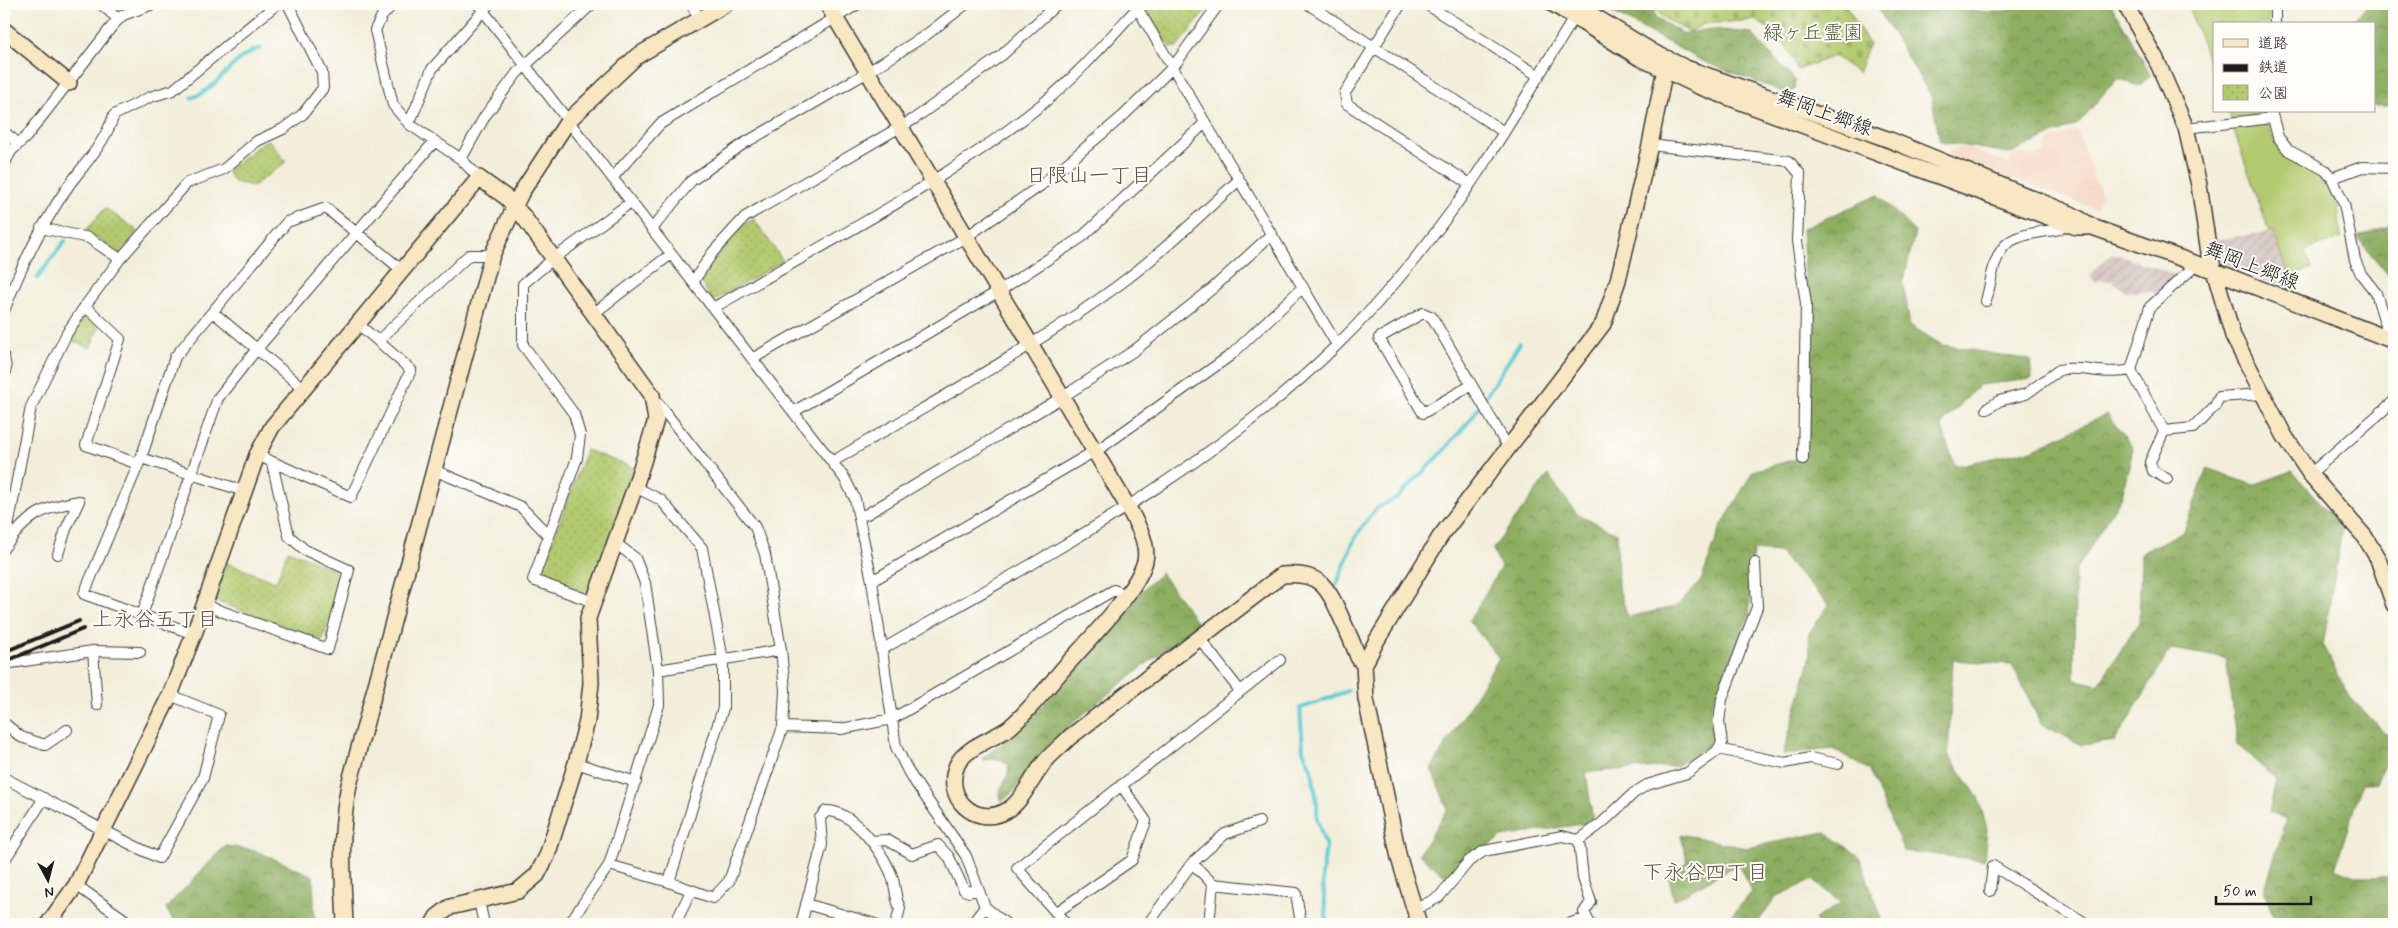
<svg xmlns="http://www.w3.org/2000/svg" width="2398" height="928" font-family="Mynerve,'Klee One',sans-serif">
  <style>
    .built { fill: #f4d4bf }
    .industrial { fill: url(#industrial-furrows) }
    .grass { fill: #b3ca6f; stroke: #687346 }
    .forest { fill: url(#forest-crowns); stroke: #55653f }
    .cemetery { fill: url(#cemetery-stones); stroke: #687346 }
    .park { fill: url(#park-dots); stroke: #687346 }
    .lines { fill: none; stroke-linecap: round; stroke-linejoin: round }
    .stream { stroke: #5dcad3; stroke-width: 4 }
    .street-casing { stroke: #3c3c38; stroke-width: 12 }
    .secondary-casing { stroke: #3c3c38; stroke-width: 18 }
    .street { stroke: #fff; stroke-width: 10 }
    .secondary { stroke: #f9e7c3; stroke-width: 15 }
    .rail { stroke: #1c1c1c; stroke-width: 4 }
    .labels { text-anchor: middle; stroke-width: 4; stroke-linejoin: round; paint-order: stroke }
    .park-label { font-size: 20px; fill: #515939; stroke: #fdfcf7 }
    .street-label { font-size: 20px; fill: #1c1c1c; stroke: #fdfcf7 }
    .neighbourhood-label { font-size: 21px; fill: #614b44; stroke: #fdfcf7 }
  </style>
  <defs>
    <pattern id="industrial-furrows" width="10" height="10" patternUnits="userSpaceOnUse" patternTransform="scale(1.25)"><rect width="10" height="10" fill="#d0c0bb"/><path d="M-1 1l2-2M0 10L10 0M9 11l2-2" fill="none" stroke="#b2a4a0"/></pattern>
    <pattern id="forest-crowns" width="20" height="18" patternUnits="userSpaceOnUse" patternTransform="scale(1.25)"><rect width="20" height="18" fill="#8eae62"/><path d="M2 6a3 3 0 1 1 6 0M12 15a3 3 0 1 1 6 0" fill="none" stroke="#738d50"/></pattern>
    <pattern id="cemetery-stones" width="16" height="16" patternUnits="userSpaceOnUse" patternTransform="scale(1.25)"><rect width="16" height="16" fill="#b3ca6f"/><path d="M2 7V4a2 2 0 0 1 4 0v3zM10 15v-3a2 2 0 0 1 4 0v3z" fill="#99ad60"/></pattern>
    <pattern id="park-dots" width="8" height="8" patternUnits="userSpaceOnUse" patternTransform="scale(1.25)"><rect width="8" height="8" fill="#b3ca6f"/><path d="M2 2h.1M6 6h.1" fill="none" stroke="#99ad60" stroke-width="1.8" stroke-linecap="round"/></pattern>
  </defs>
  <rect width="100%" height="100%" fill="#fdfcf7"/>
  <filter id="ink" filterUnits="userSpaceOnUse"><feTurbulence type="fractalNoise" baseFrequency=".02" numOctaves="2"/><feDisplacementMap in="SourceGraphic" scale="10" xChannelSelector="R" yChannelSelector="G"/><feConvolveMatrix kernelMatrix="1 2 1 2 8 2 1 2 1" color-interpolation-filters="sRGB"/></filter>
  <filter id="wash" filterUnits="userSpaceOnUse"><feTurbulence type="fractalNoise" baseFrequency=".0096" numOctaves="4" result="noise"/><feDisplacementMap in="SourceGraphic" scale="20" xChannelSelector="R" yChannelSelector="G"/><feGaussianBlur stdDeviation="1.12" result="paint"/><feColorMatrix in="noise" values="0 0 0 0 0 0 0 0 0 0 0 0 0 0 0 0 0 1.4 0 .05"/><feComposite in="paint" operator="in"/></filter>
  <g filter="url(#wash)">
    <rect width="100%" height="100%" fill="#f2eeda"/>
    <!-- built -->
    <path class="built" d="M2077,130L2101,196L2096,209L1948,156L1949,150L1964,147L2009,164L2012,154L2020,153L2032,157L2044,152L2049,141Z"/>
    <!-- industrial -->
    <path class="industrial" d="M2273,231L2290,278L2275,284L2223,263L2219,256L2215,240Z
      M2112,253L2179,276L2156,295L2150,291L2125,292L2113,281L2101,280L2094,282L2090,275Z"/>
    <!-- grass -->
    <path class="grass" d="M2191,4H2269L2268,24H2214V75L2188,6Z
      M2228,111H2266V115L2231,119Z
      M2267,124L2277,147L2329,183L2338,206L2341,238L2305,251L2311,269L2290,277L2273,231H2269L2233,128Z"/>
    <!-- forest -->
    <path class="forest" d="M1598,4H1651L1656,18L1683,34L1710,29L1751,33L1795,80L1794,90L1786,93L1702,61Z
      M1875,4H1965L1968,11L2001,12L2025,4H2111L2151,75L2139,86L2117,78L2078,124L2010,153L1940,142L1932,98Z
      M2369,4H2394V106H2374V24H2349Z
      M1878,195L1915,232L1903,283L1910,325L1942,345L2030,360L2032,379L1979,385L1941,425L1955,466L2032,450L2107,414L2133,448L2122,496L2075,572L2074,679L2098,685L2139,623L2141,553L2184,531L2207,468L2253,485L2292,471L2342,528L2323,646L2350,697L2394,742V745L2376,783H2362L2335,868L2358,877H2394V924H2276L2264,892L2287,818L2269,812L2276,780L2238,745L2226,658L2171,649L2115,741L2082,745L2041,724L2012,664L1953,660L1948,754L1978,797L1987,829L1984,860L1904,851L1869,770L1834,749L1783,754L1810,660L1809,633L1829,605L1779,552L1753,550L1749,616L1710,709L1713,742L1677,766L1586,772L1593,822L1502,837L1445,876L1419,854L1448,809L1431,769L1499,658L1469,621L1501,567L1493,549L1548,475L1577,514L1617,533L1618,586L1628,617L1675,607L1701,581L1720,529L1753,471L1796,459L1811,359L1802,229Z
      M2394,224V282L2357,237Z
      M1161,573L1198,624C1146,665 1093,703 1045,748C1029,763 1021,790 1002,801L999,793L1008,774L1009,765L1000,759L983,760L982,758L1004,742L1058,691L1131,608L1142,590Z
      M1825,832L1859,856L1884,924H1818L1815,919L1841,903L1813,880L1775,897L1757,924H1724L1752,892L1738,864L1674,900L1668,872L1688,862L1680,834L1747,848Z
      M225,846L254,850L313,876L315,924H175L166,908Z"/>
    <!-- cemetery -->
    <path class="cemetery" d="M1652,4H1845L1869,44L1858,73L1834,56L1797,70C1790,46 1776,34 1756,20L1703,24L1689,32C1675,24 1660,19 1652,4Z"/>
    <!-- park -->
    <path class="park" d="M1142,4H1211L1177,47H1169Z
      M269,140L286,162L253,186L234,182L227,171L262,143Z
      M105,208L138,231L119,253L86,231Z
      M754,219L783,261L713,301L700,281C714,260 731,230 754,219Z
      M86,312L99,327L90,348L71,340Z
      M586,450L634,468L591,595L540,576Z
      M288,550L342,573L323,640L213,600L227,563L276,582Z"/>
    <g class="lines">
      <!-- stream -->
      <path class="stream" d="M191,98C220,89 231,56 261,48
        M37,278L65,241
        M1336,586L1354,540L1364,524L1377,508L1397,498L1438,457L1471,419L1520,343
        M1327,924L1322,875L1326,847L1317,819V803L1312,771L1303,750L1300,708C1318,704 1331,696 1348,691"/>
    </g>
  </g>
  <g filter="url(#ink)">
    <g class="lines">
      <!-- street casing -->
      <g class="street-casing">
        <path id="street" d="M101,4L118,19
          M393,4L382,16L375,30L393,105L409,124L461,159L479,178
          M478,4L845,479L855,499L872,581L896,747L909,773L966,856L985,907L1006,924
          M691,4L700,19
          M1135,4L1337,345
          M1308,4L1504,132
          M1401,4L1345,93L1347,104L1470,184
          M1426,4L1539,76
          M2275,24V4
          M2271,111L2278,137L2288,150L2325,170L2332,178L2344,204L2355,260L2361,274L2376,293L2390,339
          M409,124L432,69L489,4
          M2186,128L2272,118
          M4,132L19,144
          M1650,145L1789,161L1800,174L1797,241L1806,304L1803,459
          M461,159L485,116L517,73L592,4
          M4,165L11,151L26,137L113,25L123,15L153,4
          M612,178L660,124L858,4
          M2332,178L2362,167L2394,168
          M41,228L89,238L120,259
          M652,229L691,181L743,144L868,72L926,35L966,4
          M693,282L713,252L745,217L914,119L1002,55L1057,4
          M1986,301C1991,284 1993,253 2009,242C2023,233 2044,232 2059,229L2067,218
          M85,306L120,339L86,445L138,464
          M713,308C824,244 941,185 1041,105C1076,77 1107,41 1137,8
          M4,311C21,266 42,224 69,185C87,161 104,144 114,115L150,97L173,90L277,4
          M213,312L304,389
          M593,314L671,254
          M358,324L378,341
          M4,357L6,368L4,376
          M752,359L966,237L1040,186L1123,116L1173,67L1219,4
          M1470,386L1423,413L1379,338L1423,313L1432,317L1503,439L1509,445
          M1987,409L1999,401L2026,394L2059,370C2081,365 2105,376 2131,370
          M793,412L999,291L1082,237L1205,123
          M2164,431L2131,370L2150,307L2197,264
          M257,455L351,497L411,370L378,341L469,255H492
          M141,458L244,491
          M832,462C927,405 1027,352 1116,287C1160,255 1199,216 1239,180
          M434,470L521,507L549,536
          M2310,474L2394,401
          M2167,479L2153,471L2150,462L2164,431L2193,428L2215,406L2219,397L2262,394
          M635,487L661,500L702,548L723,660V708L669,882
          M859,516L867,514L1061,398L1135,350L1213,288L1272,234
          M6,545C29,514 42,508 79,501
          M4,548L31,407L67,333L85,306L120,259L187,183L224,169L257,141L283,129L303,114L323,88L322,72L288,4
          M58,554L66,529L79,501
          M872,581L1105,445L1231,355L1303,287
          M594,602L533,580L577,458L580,435L574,414L523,345V284L553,259L631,202
          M204,605L328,649L349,570L305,550L289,536L272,463
          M142,615L218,398L256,350L434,142
          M194,634L84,594L141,458L175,357L287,222L326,208L402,270
          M1200,639L1240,691
          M4,641V659
          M881,650C1039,559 1206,474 1337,345C1389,294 1444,226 1483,165C1516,115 1546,63 1577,13
          M93,651L97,705
          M4,664L93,651L140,652
          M658,670L781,650
          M4,723L21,737L45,745L67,730
          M783,727L841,729L892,719L1114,590L1126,595
          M1718,749L1785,763L1810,758L1838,764
          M576,763L636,782
          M4,778C56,804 106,833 159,858L203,778L219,715L170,695
          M1579,840L1583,878L1591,902L1584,912L1590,924
          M871,841L887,840L912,854L938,845L949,857L964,890L969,892L978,889
          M4,861L44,798
          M1192,863L1213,884L1209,924
          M609,865L669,882L713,898L729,881L783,727L785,690L781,650L765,554L755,527L654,398
          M1213,884L1296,893L1301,924
          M76,885L131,924
          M1990,891L1993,866L2087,924
          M479,901L484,924
          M806,904L875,924
          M1414,910L1439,897L1469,861L1484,851L1562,836L1579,840L1602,823L1634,793L1647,785L1687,773L1717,751L1722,743L1719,722L1722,699L1757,607L1755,563
          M1057,912L1132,860L1146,821L1121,785
          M569,924L609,865L659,705L658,670L645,583L635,558L614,542
          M675,924L691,891
          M801,924L822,845L820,818L826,811C852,810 880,849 890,871C896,883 894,896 900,908L896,924
          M972,924L985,907
          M1066,924L1017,868L1280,660
          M1148,924L1192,863L1225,834L1259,822
          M1568,924L1587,918"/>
      </g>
      <!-- secondary casing -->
      <g class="secondary-casing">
        <path id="secondary" d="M827,4L1128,507C1136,523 1149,542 1145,561C1137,592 1085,644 1063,669C1046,689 1029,711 1009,728C994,739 965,747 957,765C943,797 975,828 1006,811C1023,802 1034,773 1048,758C1055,751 1063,744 1070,737L1282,575C1319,571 1327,586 1341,617C1347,630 1353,643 1358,657L1364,665
          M1553,4L1638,57L1698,86L2064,223L2077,227H2088
          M1574,4L1653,52L1686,68L1890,140L2071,214L2095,228L2197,264L2394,341
          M2125,4L2156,59L2186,128L2199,185L2209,253L2233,336L2284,435L2310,474L2365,537L2378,559L2394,605
          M4,30L69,83
          M48,924L76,885L170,695L194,634L257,455L272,427L479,178L507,198L523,216L652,395L656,420L635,487L588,618L591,683L587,721L576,763L547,856L537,875L518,891L450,907L437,917L433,924
          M345,924C343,877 339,832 349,785L492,255L521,193L568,121L637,56L726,4
          M1419,924L1399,858L1366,699L1364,665L1377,640L1440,537L1603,324L1618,280L1650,145L1667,58"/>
      </g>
      <!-- street -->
      <use href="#street" class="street"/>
      <!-- secondary -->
      <use href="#secondary" class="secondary"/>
      <!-- rail -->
      <path class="rail" d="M4,652L79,621
        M4,662L83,629"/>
    </g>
  </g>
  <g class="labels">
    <!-- park labels -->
    <g class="park-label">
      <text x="1813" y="39">緑ヶ丘霊園</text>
    </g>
    <!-- street labels -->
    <g class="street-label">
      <text transform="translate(1825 112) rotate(20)" y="7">舞岡上郷線</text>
      <text transform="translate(2252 265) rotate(21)" y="7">舞岡上郷線</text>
    </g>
    <!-- neighbourhood labels -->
    <g class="neighbourhood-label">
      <text x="1089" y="182">日限山一丁目</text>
      <text x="155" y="626">上永谷五丁目</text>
      <text x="1705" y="879">下永谷四丁目</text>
    </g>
  </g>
  <!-- margin -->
  <rect width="2398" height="928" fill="none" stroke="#fdfcf7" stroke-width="20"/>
  <!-- legend -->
  <rect x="2213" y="22" width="162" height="90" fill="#fdfcf7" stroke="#a3a29f"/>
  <rect x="2223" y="39" width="25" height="8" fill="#f9e7c3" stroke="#a3a29f"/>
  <text x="2258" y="48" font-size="15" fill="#1c1c1c">道路</text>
  <rect x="2223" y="64" width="25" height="8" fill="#1c1c1c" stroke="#a3a29f"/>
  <text x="2258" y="72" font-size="15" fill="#1c1c1c">鉄道</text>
  <rect x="2223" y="85" width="25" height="15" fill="url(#park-dots)" stroke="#a3a29f"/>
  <text x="2258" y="98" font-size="15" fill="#1c1c1c">公園</text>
  <!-- north arrow -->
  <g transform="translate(48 880) rotate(173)" stroke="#fdfcf7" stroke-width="4" paint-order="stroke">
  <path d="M0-4L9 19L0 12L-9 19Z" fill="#1c1c1c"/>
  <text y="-8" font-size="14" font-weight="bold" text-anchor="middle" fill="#1c1c1c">N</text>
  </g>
  <!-- scale -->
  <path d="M2216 896v8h95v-8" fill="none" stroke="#1c1c1c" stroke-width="2.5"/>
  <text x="2223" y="896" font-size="15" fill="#1c1c1c" stroke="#fdfcf7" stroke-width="4" paint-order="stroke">50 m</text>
</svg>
